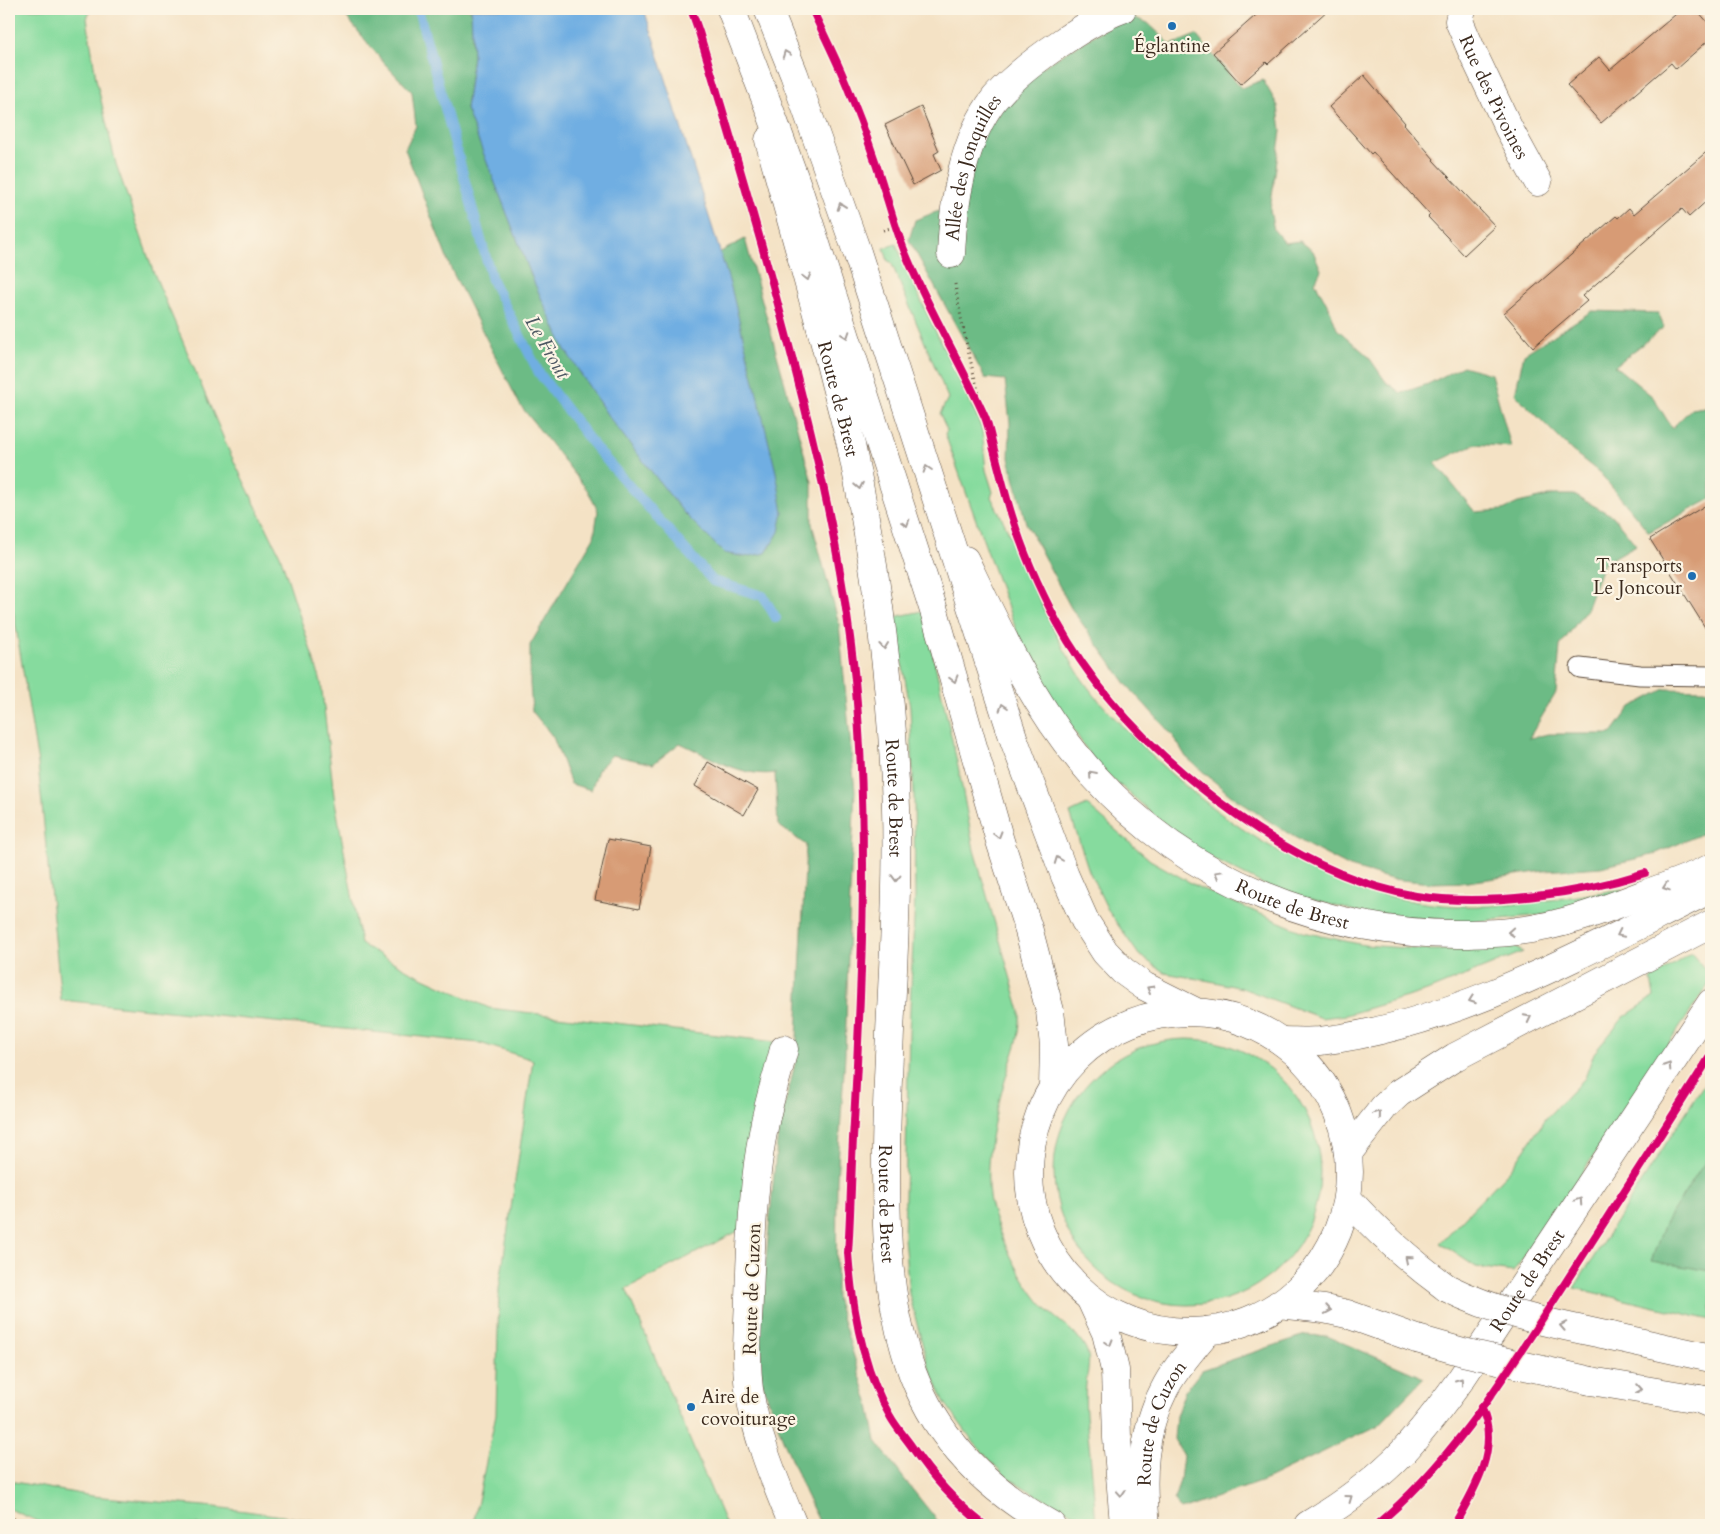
<svg xmlns="http://www.w3.org/2000/svg" width="1720" height="1534" font-family="Cardo,serif">
  <style>
    .green { fill: #86db9e; stroke: #60825e }
    .forest { fill: #6cbb85; stroke: #547252 }
    .water { fill: #6faee2; stroke: #556c80 }
    .lines { fill: none; stroke-linecap: round; stroke-linejoin: round }
    .stream { stroke: #6faee2; stroke-width: 10 }
    .building { fill: #d79b75 }
    .service-casing { stroke: #574637; stroke-width: 21 }
    .minor-casing { stroke: #574637; stroke-width: 29 }
    .secondary-casing { stroke: #574637; stroke-width: 29 }
    .primary-casing { stroke: #574637; stroke-width: 29 }
    .trunk-casing { stroke: #574637; stroke-width: 29 }
    .path { stroke: #574637; stroke-width: 3; stroke-dasharray: 1 4; stroke-linecap: butt }
    .service { stroke: #fff; stroke-width: 19 }
    .minor { stroke: #fff; stroke-width: 28 }
    .secondary { stroke: #fff; stroke-width: 28 }
    .primary { stroke: #fff; stroke-width: 28 }
    .trunk { stroke: #fff; stroke-width: 28 }
    .primary-bridge-casing { stroke: #574637; stroke-width: 29; stroke-linecap: butt }
    .primary-bridge { stroke: #fff; stroke-width: 28 }
    .cycleway-casing { stroke: #fcf5e5; stroke-width: 11 }
    .cycleway { stroke: #d6006c; stroke-width: 8 }
    .oneway { stroke: #a79f9a }
    .poi-dot { fill: #1f6fb2; stroke: #fcf5e5; stroke-width: 2 }
    .labels { text-anchor: middle; stroke-width: 4.5; stroke-linejoin: round; paint-order: stroke }
    .poi-label { font-size: 19px; fill: #3b2a1e; stroke: #fcf5e5 }
    .street-label { font-size: 19px; fill: #3b2a1e; stroke: #fcf5e5 }
    .water-label { font-size: 20px; font-style: italic; fill: #4d5863; stroke: #fcf5e5 }
  </style>
  <rect width="100%" height="100%" fill="#fcf5e5"/>
  <filter id="ink" filterUnits="userSpaceOnUse"><feTurbulence type="fractalNoise" baseFrequency=".02" numOctaves="2"/><feDisplacementMap in="SourceGraphic" scale="10" xChannelSelector="R" yChannelSelector="G"/><feConvolveMatrix kernelMatrix="1 2 1 2 8 2 1 2 1" color-interpolation-filters="sRGB"/></filter>
  <filter id="wash" filterUnits="userSpaceOnUse"><feTurbulence type="fractalNoise" baseFrequency=".0096" numOctaves="4" result="noise"/><feDisplacementMap in="SourceGraphic" scale="20" xChannelSelector="R" yChannelSelector="G"/><feGaussianBlur stdDeviation="1.12" result="paint"/><feColorMatrix in="noise" values="0 0 0 0 0 0 0 0 0 0 0 0 0 0 0 0 0 1.4 0 .05"/><feComposite in="paint" operator="in"/></filter>
  <g filter="url(#wash)">
    <rect width="100%" height="100%" fill="#f4e2c5"/>
    <!-- green -->
    <path class="green" d="M9,9H92L87,18L96,79L116,164L153,271L229,451L280,555L321,682L334,796L361,944L411,972L489,1008L776,1042L746,1227L626,1289L726,1525H473L496,1414L499,1289L533,1060L480,1043L61,1000L38,764L14,615L9,597Z
      M896,244L922,303L977,417L982,430L986,470L993,492L991,497C1022,554 1042,616 1077,671C1090,693 1110,713 1127,731C1208,816 1322,895 1442,905C1502,910 1563,898 1622,889L1623,892L1541,915L1472,922L1394,921L1277,891L1193,849L1097,765L1038,677L1017,632L999,584L945,434L947,430L940,414L948,398L891,262L888,261L884,248Z
      M923,611L958,766L974,850L1020,1011C1021,1039 1014,1049 1007,1074C995,1114 984,1155 989,1196C994,1230 1024,1287 1047,1310C1059,1322 1077,1332 1085,1347C1092,1359 1087,1372 1086,1384C1084,1405 1087,1424 1089,1444C1092,1471 1094,1497 1096,1524L1038,1496L1004,1475L975,1444L945,1403L928,1365L909,1294L904,1238L909,1032L915,897L914,796L910,707L894,617Z
      M1087,805L1150,860L1200,888L1303,932L1364,945L1431,950H1470L1508,943L1523,952L1427,991L1346,1015L1321,1018L1242,988L1210,981L1165,973L1139,955L1109,912L1089,871L1070,813Z
      M1691,953L1711,976V981L1543,1231L1513,1272L1476,1267L1440,1243L1511,1169L1547,1117L1585,1078L1594,1053L1624,1017L1654,997L1651,979Z
      M1054 1172a133 133 0 1 1 266 0a133 133 0 1 1-266 0Z
      M1711,1073V1320L1574,1288Z
      M9,1481L92,1496L215,1507L350,1525H47L9,1509Z"/>
    <!-- forest -->
    <path class="forest" d="M340,9H471L473,56L466,109L713,256L745,239L812,482V524L839,624L855,791L850,892L845,1055L837,1179L836,1298L869,1405L876,1441L908,1484L941,1525H821L805,1493L781,1434L761,1379L760,1324L778,1132L796,1060L806,845L778,825L775,773C742,778 709,756 680,743L653,764L612,755L598,770L591,790L571,784L553,737L532,711L530,684V645L594,537L598,511L588,491L520,405L451,269L405,149L416,126L412,92L384,63Z
      M1127,15L1148,23L1171,45L1196,35L1241,88L1263,80L1278,106L1281,131L1270,210L1274,230L1285,243L1300,241L1313,251L1321,270L1315,282L1330,310L1337,329L1368,356L1386,382L1401,393L1428,384L1463,366L1491,374L1511,447L1475,444L1435,463L1475,512L1503,510L1518,503L1553,495H1574L1613,516L1636,545L1603,564L1586,610L1560,646L1556,693L1529,738L1549,734H1611L1631,707L1665,689L1704,690L1711,692V830L1652,855L1601,867L1544,871L1468,882L1431,883L1391,879L1350,867L1309,846L1275,825L1230,795L1186,757L1174,737L1127,685L1071,608L1026,523L1009,458L1010,423L1005,380L985,378L909,240L915,220L939,211L964,193L978,142L1023,79Z
      M1592,311L1658,313L1664,327L1615,366L1653,397L1672,428L1691,409L1711,406V499L1649,532L1600,473L1571,450L1515,394L1524,354Z
      M1711,1153V1271L1651,1261L1665,1223Z
      M1305,1335L1327,1336L1424,1378L1379,1425L1263,1481L1181,1510L1174,1500L1180,1480L1183,1456L1174,1439L1176,1416L1185,1391L1202,1370Z"/>
    <!-- water -->
    <path class="water" d="M471,9H644L731,287L776,472L783,512L779,532L766,553L745,557L724,553L683,512L608,416L564,348L533,280L466,109L473,56Z"/>
    <g class="lines">
      <!-- stream -->
      <path class="stream" d="M418,9L492,280L539,373L595,447L713,581L763,596L776,618"/>
    </g>
    <g id="blocks">
      <!-- building -->
      <path class="building" d="M1263,9H1329L1268,64L1266,62L1241,84L1213,53Z
        M1682,9H1696L1711,26V38L1676,69L1671,63L1601,123L1567,85L1599,57L1610,70Z
        M1364,75L1405,123L1404,124L1434,159L1433,160L1495,226L1464,255L1428,217L1430,215L1373,152L1371,154L1329,107Z
        M921,107L939,151L934,154L941,170L913,185L885,125Z
        M1711,148V197L1689,217L1682,209L1582,296L1587,301L1533,347L1504,313L1616,216L1618,218L1629,208L1634,214Z
        M1711,502V637L1650,539Z
        M708,762L758,790L744,815L695,786Z
        M608,839L651,847L639,909L595,900Z"/>
    </g>
  </g>
  <g filter="url(#ink)">
    <use href="#blocks" fill-opacity="0" stroke="#574637" stroke-width="1"/>
    <g class="lines">
      <!-- service casing -->
      <g class="service-casing">
        <path id="service" d="M1580,668L1640,675L1711,676"/>
      </g>
      <!-- minor casing -->
      <g class="minor-casing">
        <g id="minor">
          <path id="s1" d="M1462,9L1459,21L1471,49L1509,129L1538,182"/>
          <path id="s2" d="M951,254C953,204 963,138 995,98C1014,76 1038,58 1062,42C1081,29 1100,17 1122,9"/>
          <path d="M784,1049C778,1073 770,1097 765,1122C753,1179 751,1240 749,1298C748,1328 745,1359 749,1389C756,1437 775,1481 793,1525"/>
          <path d="M1090,1298L1106,1333L1115,1370L1117,1438L1124,1525"/>
          <path id="s3" d="M1146,1525C1141,1479 1142,1432 1164,1390C1174,1369 1192,1350 1207,1331"/>
        </g>
      </g>
      <!-- secondary casing -->
      <g class="secondary-casing">
        <g id="secondary">
          <path id="s4" d="M769,140C789,213 810,286 829,359C836,388 844,416 851,445C876,564 892,686 896,808C899,923 887,1038 886,1153C886,1219 886,1287 905,1350C927,1429 981,1486 1051,1525"/>
          <path id="s5" d="M965,560C1001,635 1036,712 1093,775C1187,881 1326,936 1466,934C1483,933 1500,934 1517,931C1561,926 1601,911 1642,895C1665,887 1688,879 1711,868"/>
          <path d="M1282,1041C1295,1041 1308,1042 1320,1041C1457,1025 1589,949 1711,889"/>
          <path d="M1348,1153L1384,1107L1399,1093L1455,1057L1711,924"/>
          <path id="s6" d="M1308,1525C1343,1504 1375,1481 1403,1452C1424,1429 1443,1404 1461,1379L1711,1003"/>
        </g>
      </g>
      <!-- primary casing -->
      <g class="primary-casing">
        <path id="primary" d="M731,9L769,108L798,188L935,614L1000,841L1029,931L1050,1011L1054,1045L1053,1088
          M768,9L794,74L857,252L1014,740L1065,876L1085,921L1105,952L1123,971L1144,986L1194,1011
          M1029 1172a160 160 0 1 1 320 0a160 160 0 1 1-320 0Z
          M1347,1198C1377,1232 1410,1261 1447,1288
          M1279,1304L1324,1309L1347,1314L1417,1339
          M1611,1336L1711,1358
          M1591,1381L1711,1401"/>
      </g>
      <!-- trunk casing -->
      <g class="trunk-casing">
        <path id="trunk" d="M1699,1399L1711,1404"/>
      </g>
      <!-- path -->
      <path class="path" d="M691,9L699,32L743,178
        M812,9L849,91L905,253L987,421L1012,515L1029,564L1058,623L1083,664L1108,699L1161,755L1204,791L1273,839L1314,862L1356,880L1411,895L1430,898
        M1411,9L1427,13
        M883,230L895,227
        M770,275L807,414
        M955,284C962,327 972,370 984,412
        M811,427L820,468
        M851,1188C850,1222 847,1256 851,1290C856,1332 870,1375 889,1413C893,1423 902,1432 908,1441C930,1473 953,1502 984,1525
        M9,1517L29,1525
        M1376,1525L1396,1509L1410,1494
        M1454,1525C1474,1491 1501,1446 1481,1407"/>
      <!-- service -->
      <use href="#service" class="service"/>
      <!-- minor -->
      <use href="#minor" class="minor"/>
      <!-- secondary -->
      <use href="#secondary" class="secondary"/>
      <!-- primary -->
      <use href="#primary" class="primary"/>
      <!-- trunk -->
      <use href="#trunk" class="trunk"/>
      <!-- primary-bridge casing -->
      <g class="primary-bridge-casing">
        <path id="primary-bridge" d="M1447,1288C1499,1314 1554,1324 1611,1336
          M1417,1339L1463,1352L1591,1381"/>
      </g>
      <!-- primary-bridge -->
      <use href="#primary-bridge" class="primary-bridge"/>
      <!-- cycleway casing -->
      <g class="cycleway-casing">
        <path id="cycleway" d="M691,9L699,32C730,134 760,235 787,338C817,452 843,562 855,680C869,827 862,975 854,1122C851,1166 851,1210 848,1253C852,1306 863,1370 890,1416C896,1427 905,1437 912,1447C932,1477 956,1503 984,1525
          M812,9C825,38 840,66 851,96C863,126 874,156 883,186C891,210 897,234 907,257C930,312 961,363 985,417C989,427 991,439 994,450C1000,472 1005,494 1012,516C1023,552 1039,588 1057,622C1100,701 1164,763 1237,815C1290,853 1351,885 1416,896C1484,907 1580,894 1645,873
          M1376,1525C1453,1462 1508,1371 1562,1288C1612,1210 1662,1133 1711,1055
          M1454,1525C1474,1491 1501,1446 1481,1407"/>
      </g>
      <!-- cycleway -->
      <use href="#cycleway" class="cycleway"/>
    </g>
    <!-- one-way arrows -->
    <defs><path id="oneway-chevron" d="M-2-3.5L2.5 0L-2 3.5" fill="none" stroke-width="1.6" stroke-linecap="round" stroke-linejoin="round" transform="scale(1.25)"/></defs>
    <g class="oneway">
      <use href="#oneway-chevron" transform="translate(786 54) rotate(-111)"/>
      <use href="#oneway-chevron" transform="translate(841 206) rotate(-109)"/>
      <use href="#oneway-chevron" transform="translate(807 277) rotate(75)"/>
      <use href="#oneway-chevron" transform="translate(846 335) rotate(71)"/>
      <use href="#oneway-chevron" transform="translate(927 469) rotate(-108)"/>
      <use href="#oneway-chevron" transform="translate(859 486) rotate(79)"/>
      <use href="#oneway-chevron" transform="translate(906 523) rotate(72)"/>
      <use href="#oneway-chevron" transform="translate(884 646) rotate(83)"/>
      <use href="#oneway-chevron" transform="translate(954 679) rotate(74)"/>
      <use href="#oneway-chevron" transform="translate(1003 707) rotate(-108)"/>
      <use href="#oneway-chevron" transform="translate(1092 774) rotate(-131)"/>
      <use href="#oneway-chevron" transform="translate(998 835) rotate(74)"/>
      <use href="#oneway-chevron" transform="translate(1058 860) rotate(-111)"/>
      <use href="#oneway-chevron" transform="translate(1218 874) rotate(-151)"/>
      <use href="#oneway-chevron" transform="translate(896 878) rotate(91)"/>
      <use href="#oneway-chevron" transform="translate(1666 887) rotate(161)"/>
      <use href="#oneway-chevron" transform="translate(1511 932) rotate(176)"/>
      <use href="#oneway-chevron" transform="translate(1620 934) rotate(154)"/>
      <use href="#oneway-chevron" transform="translate(1150 989) rotate(-150)"/>
      <use href="#oneway-chevron" transform="translate(1472 1000) rotate(160)"/>
      <use href="#oneway-chevron" transform="translate(1528 1018) rotate(-27)"/>
      <use href="#oneway-chevron" transform="translate(1668 1066) rotate(-57)"/>
      <use href="#oneway-chevron" transform="translate(1378 1114) rotate(-51)"/>
      <use href="#oneway-chevron" transform="translate(1579 1201) rotate(-56)"/>
      <use href="#oneway-chevron" transform="translate(1408 1259) rotate(-140)"/>
      <use href="#oneway-chevron" transform="translate(1328 1310) rotate(10)"/>
      <use href="#oneway-chevron" transform="translate(1563 1326) rotate(-169)"/>
      <use href="#oneway-chevron" transform="translate(1109 1343) rotate(74)"/>
      <use href="#oneway-chevron" transform="translate(1460 1381) rotate(-55)"/>
      <use href="#oneway-chevron" transform="translate(1639 1389) rotate(9)"/>
      <use href="#oneway-chevron" transform="translate(1121 1493) rotate(86)"/>
      <use href="#oneway-chevron" transform="translate(1349 1498) rotate(-36)"/>
    </g>
  </g>
  <!-- markers -->
  <g class="poi-dot">
    <circle cx="1172" cy="26" r="5"/>
    <circle cx="1692" cy="576" r="5"/>
    <circle cx="691" cy="1407" r="5"/>
  </g>
  <g class="labels">
    <!-- poi labels -->
    <g class="poi-label">
      <text x="1172" y="52">Églantine</text>
      <text x="1682" y="572" text-anchor="end">Transports<tspan x="1682" dy="22">Le Joncour</tspan></text>
      <text x="701" y="1403" text-anchor="start">Aire de<tspan x="701" dy="22">covoiturage</tspan></text>
    </g>
    <!-- street labels -->
    <g class="street-label">
      <text dy="7" stroke="none"><textPath href="#s1" startOffset="96">Rue des Pivoines</textPath></text>
      <text dy="7" stroke="none"><textPath href="#s2" startOffset="90">Allée des Jonquilles</textPath></text>
      <text dy="7" stroke="none"><textPath href="#s4" startOffset="268">Route de Brest</textPath></text>
      <text dy="7" stroke="none"><textPath href="#s4" startOffset="672">Route de Brest</textPath></text>
      <text dy="7" stroke="none"><textPath href="#s5" startOffset="492">Route de Brest</textPath></text>
      <text dy="7" stroke="none"><textPath href="#s4" startOffset="1078">Route de Brest</textPath></text>
      <text dy="7" stroke="none"><textPath href="#s6" startOffset="332">Route de Brest</textPath></text>
      <text transform="translate(751 1289) rotate(-88)" y="7">Route de Cuzon</text>
      <text dy="7" stroke="none"><textPath href="#s3" startOffset="105">Route de Cuzon</textPath></text>
    </g>
    <!-- water labels -->
    <g class="water-label">
      <text transform="translate(548 347) rotate(60)" y="7">Le Frout</text>
    </g>
  </g>
  <!-- margin -->
  <rect width="1720" height="1534" fill="none" stroke="#fcf5e5" stroke-width="30"/>
</svg>
